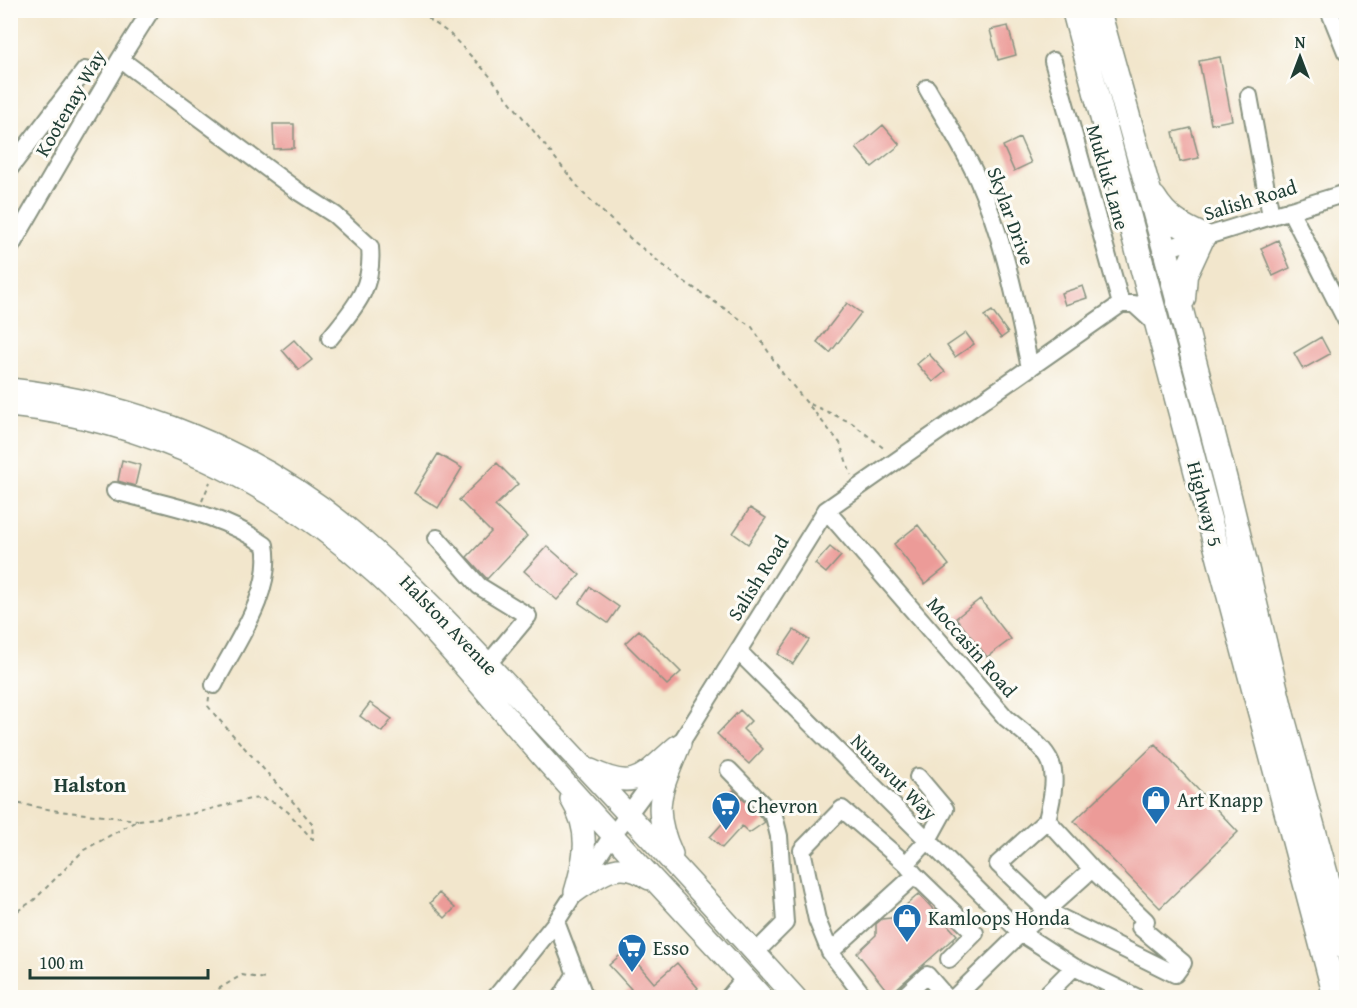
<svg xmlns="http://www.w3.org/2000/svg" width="1357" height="1008" font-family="'Gentium Book Plus',serif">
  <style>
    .building { fill: #ec9b98 }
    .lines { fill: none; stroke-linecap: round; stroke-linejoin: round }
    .minor-casing { stroke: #889280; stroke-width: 20 }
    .major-casing { stroke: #889280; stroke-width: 24 }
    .highway-casing { stroke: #889280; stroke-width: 27 }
    .path { stroke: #889280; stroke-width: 2; stroke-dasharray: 4.5 4.5; stroke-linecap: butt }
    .minor { stroke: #fff; stroke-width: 16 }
    .major { stroke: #fff; stroke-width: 21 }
    .highway { stroke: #fff; stroke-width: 24 }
    .labels { text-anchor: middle; stroke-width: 6; stroke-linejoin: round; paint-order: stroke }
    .street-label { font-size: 20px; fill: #1f3d34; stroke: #fdfcf7 }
    .poi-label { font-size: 20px; fill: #1f3d34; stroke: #fdfcf7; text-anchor: start }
    .neighbourhood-label { font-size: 21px; font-weight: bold; fill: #1f3d34; stroke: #fdfcf7 }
  </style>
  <rect width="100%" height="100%" fill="#fdfcf7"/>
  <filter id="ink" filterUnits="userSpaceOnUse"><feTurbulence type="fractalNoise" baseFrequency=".0167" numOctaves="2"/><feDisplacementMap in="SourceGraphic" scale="12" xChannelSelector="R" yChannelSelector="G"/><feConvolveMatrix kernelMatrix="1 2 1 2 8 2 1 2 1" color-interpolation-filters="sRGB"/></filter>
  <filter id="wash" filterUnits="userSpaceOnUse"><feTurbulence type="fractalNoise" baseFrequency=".008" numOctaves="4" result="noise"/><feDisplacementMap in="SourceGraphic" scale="24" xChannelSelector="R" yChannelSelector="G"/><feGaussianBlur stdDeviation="1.35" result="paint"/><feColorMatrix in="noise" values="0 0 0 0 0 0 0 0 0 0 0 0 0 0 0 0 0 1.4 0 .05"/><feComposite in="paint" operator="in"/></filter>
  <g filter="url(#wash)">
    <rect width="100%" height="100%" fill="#f2e6cc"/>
    <g id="blocks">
      <!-- building -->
      <path class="building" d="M1008,26L1016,55L998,60L990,30Z
        M1220,57L1232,120L1211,124L1199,61Z
        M273,124H294V148L274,149Z
        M883,125L900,145L872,167L856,148Z
        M1191,128L1199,158L1180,162L1173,132Z
        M1020,138L1031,163L1014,171L1003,146Z
        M1278,240L1290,268L1273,276L1261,248Z
        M1083,286L1087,298L1065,305L1061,293Z
        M847,303L861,313L830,353L817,342Z
        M992,311L1008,333L1001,338L984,316Z
        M966,333L974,344L955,357L947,346Z
        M1321,337L1330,354L1303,369L1294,353Z
        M294,340L312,360L299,370L282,350Z
        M929,354L945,372L933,382L917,364Z
        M438,454L462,468L438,508L414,493Z
        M122,460L140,465L135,486L118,481Z
        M497,463L518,484L495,506L527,536L487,579L467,557L491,532L459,500Z
        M750,508L766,518L748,544L733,533Z
        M918,525L949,565L925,584L894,544Z
        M547,546L580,575L557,600L524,571Z
        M830,547L841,556L826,573L815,564Z
        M590,587L619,607L608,623L579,603Z
        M980,599L1011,639L987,657L956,618Z
        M639,630L681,672L667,685L625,643Z
        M794,630L809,640L793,664L778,654Z
        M370,703L392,719L382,732L360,716Z
        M740,710L751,721L743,729L763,749L749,764L717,734Z
        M1155,744L1238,832L1160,908L1074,821Z
        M734,790L765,822L749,833L742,826L722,848L710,837L730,815L720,805Z
        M439,893L455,908L445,918L430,903Z
        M919,894L957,935L895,990L892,997L857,953L876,935V924L882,919L891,918Z
        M626,950L654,983L677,963L698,988L687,998H620L631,989L609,965Z"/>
    </g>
  </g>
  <g filter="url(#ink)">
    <use href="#blocks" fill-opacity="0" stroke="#889280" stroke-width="1.5"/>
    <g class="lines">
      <!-- minor casing -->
      <g class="minor-casing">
        <path id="minor" d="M1329,10L1346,52
          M120,59L299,192L335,215L370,247C374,288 354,308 330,338
          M1053,61L1121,304
          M927,88C944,118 964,148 978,180C1004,240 1017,304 1030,368
          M1249,96L1271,216
          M10,168L85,70
          M1290,210L1346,320
          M10,248L120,59L151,10
          M1165,249L1346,193
          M115,491C165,505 223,514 265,545C274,592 235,644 214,685
          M826,510L1006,718C1053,756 1062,759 1047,820
          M437,538L479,586L528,616L488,664
          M738,651L1021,933L954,998
          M729,770L774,816L779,836L785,923L755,953
          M1092,869L1146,921L1140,927L1183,963L1175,974L1047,911L998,864L1047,820L1092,869L1021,933L1074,967L1138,998
          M915,875L975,933L949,959
          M556,922L585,998
          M830,952L915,875L906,864L928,840L945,809L918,777
          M495,998L556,922L607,843L680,744L826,510L1121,304H1134L1156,324
          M561,998L575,975
          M728,998L745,978
          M865,998L830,952L817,920L802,850L842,809L906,864
          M902,998L927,975L947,998
          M1043,998L1074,967"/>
      </g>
      <!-- major casing -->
      <g class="major-casing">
        <path id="major" d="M10,389C135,402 260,452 355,534C421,590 480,656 539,719C626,811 711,904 796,998
          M10,406C148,420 275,482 376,574C441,633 494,704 552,768C621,846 693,921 763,998
          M591,770C637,792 642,776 677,746
          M571,799C591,831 585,858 575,892
          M672,854C650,806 662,790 680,744
          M575,892C600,875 620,857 649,879"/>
      </g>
      <!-- highway casing -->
      <g class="highway-casing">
        <path id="highway" d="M1074,10L1336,998
          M1098,10L1165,249L1227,488L1282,716L1346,948
          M1154,198C1166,218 1182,227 1203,236L1185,275L1183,299"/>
      </g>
      <!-- path -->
      <path class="path" d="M412,10L422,14L450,34L488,74L583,193L632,240L679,278L752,327L783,374L840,443L851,475
        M810,404L852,423L886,450
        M202,501L210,482
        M209,697L208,706L215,715L312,823L313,840
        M10,802L58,811L138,820
        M10,916L34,900L84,850L138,820L191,814L250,799L262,798L276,803L288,812L313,840
        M203,998L242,975L265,979"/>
      <!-- minor -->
      <use href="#minor" class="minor"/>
      <!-- major -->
      <use href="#major" class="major"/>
      <!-- highway -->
      <use href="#highway" class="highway"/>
    </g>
  </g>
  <!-- icons -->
  <defs>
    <g id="shop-pin" transform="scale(1.5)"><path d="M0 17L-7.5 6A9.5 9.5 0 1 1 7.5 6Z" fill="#1f6fb2" stroke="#fdfcf7"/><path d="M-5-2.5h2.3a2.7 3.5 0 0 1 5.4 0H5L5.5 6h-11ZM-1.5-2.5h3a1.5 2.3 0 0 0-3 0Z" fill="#fff"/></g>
    <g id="supermarket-pin" transform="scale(1.5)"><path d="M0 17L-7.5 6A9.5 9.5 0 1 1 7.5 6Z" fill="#1f6fb2" stroke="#fdfcf7"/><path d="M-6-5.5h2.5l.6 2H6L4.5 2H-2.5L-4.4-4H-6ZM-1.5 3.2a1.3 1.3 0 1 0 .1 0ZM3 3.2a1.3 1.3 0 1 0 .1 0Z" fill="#fff"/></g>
  </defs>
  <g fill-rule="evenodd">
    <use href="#shop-pin" x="1156" y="800"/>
    <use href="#supermarket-pin" x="726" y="806"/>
    <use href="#shop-pin" x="907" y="918"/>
    <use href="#supermarket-pin" x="632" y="948"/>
  </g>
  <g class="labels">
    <!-- street labels -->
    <g class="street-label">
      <text transform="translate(70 103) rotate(-60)" y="7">Kootenay Way</text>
      <text transform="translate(1108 177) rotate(74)" y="7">Mukluk Lane</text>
      <text transform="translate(1250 200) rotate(-17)" y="7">Salish Road</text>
      <text transform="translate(1011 216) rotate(70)" y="7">Skylar Drive</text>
      <text transform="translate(1205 504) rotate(75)" y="7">Highway 5</text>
      <text transform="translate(758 578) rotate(-58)" y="7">Salish Road</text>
      <text transform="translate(449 625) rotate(46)" y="7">Halston Avenue</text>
      <text transform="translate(972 647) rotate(49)" y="7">Moccasin Road</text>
      <text transform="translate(894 777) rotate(45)" y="7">Nunavut Way</text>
    </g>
    <!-- poi labels -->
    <g class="poi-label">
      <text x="1177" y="807">Art Knapp</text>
      <text x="747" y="813">Chevron</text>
      <text x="928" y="925">Kamloops Honda</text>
      <text x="653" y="955">Esso</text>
    </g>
    <!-- neighbourhood labels -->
    <g class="neighbourhood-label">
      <text x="90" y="792">Halston</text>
    </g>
  </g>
  <!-- margin -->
  <rect width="1357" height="1008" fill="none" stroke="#fdfcf7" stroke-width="36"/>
  <!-- north arrow -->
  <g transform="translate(1300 57)" stroke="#fdfcf7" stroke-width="4.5" paint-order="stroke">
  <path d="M0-4.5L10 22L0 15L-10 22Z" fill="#1f3d34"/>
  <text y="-9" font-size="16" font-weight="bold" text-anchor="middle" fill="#1f3d34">N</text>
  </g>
  <!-- scale -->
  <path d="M30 969v9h178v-9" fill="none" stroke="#1f3d34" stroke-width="3"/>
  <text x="39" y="969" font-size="18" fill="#1f3d34" stroke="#fdfcf7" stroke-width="4.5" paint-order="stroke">100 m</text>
</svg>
